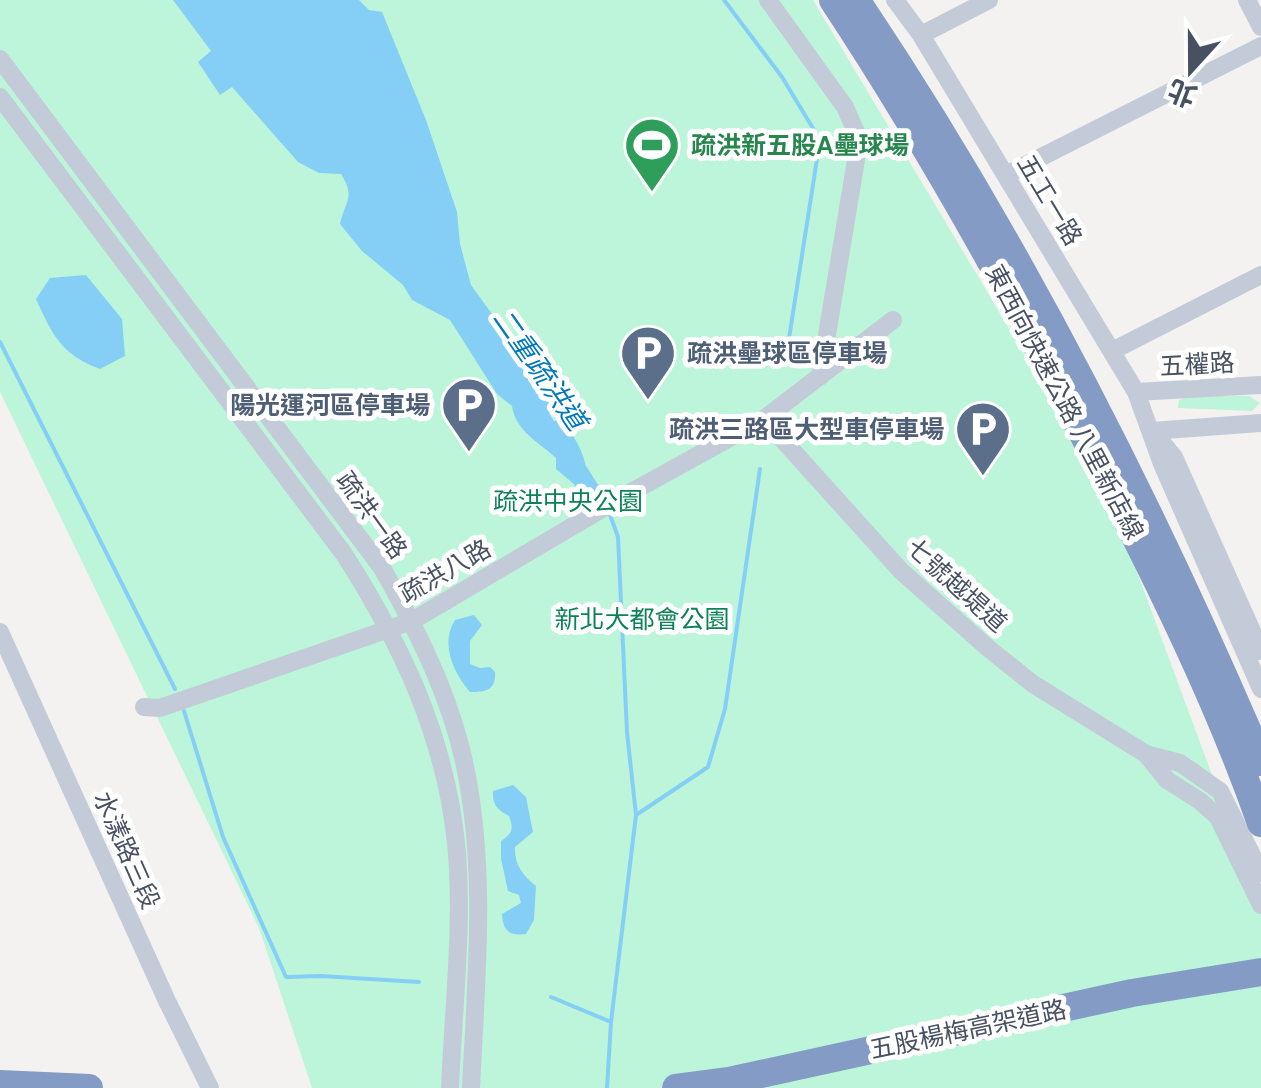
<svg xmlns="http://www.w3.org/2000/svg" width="1261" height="1088" font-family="'DM Sans','Noto Sans TC',sans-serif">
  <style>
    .green { fill: #bdf5da }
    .water { fill: #85cff6 }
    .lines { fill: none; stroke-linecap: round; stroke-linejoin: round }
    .stream { stroke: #85cff6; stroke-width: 4 }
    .minor { stroke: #c4cbd8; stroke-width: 18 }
    .highway { stroke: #849bc5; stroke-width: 28 }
    .labels { text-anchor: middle; stroke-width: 10; stroke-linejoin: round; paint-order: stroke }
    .leisure-label { font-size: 25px; font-weight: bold; fill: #27864d; stroke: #fff; text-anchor: start }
    .street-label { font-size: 25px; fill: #475162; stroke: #fff }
    .service-label { font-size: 25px; font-weight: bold; fill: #4e5e75; stroke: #fff; text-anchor: end }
    .park-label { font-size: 25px; fill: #0d8258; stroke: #fff }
    .water-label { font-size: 28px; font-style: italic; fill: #0079bc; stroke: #fff }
  </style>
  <rect width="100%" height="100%" fill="#f4f2f1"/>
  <!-- green -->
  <path class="green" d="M0,0H813L1109,496L1222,802L1261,885V1088H312L259,928L0,392Z
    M1190,396H1249L1260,403L1252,411L1178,408L1179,400Z"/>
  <!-- water -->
  <path class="water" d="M173,0H359L369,10L382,12L426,120L457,212L460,244L471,285L505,332L506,346C523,354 537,374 543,391L551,395L549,413L554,421L562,420C577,441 584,451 588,477L599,485L601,492L578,499L572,492L575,485L556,469V458C540,443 515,431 512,406L497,394L450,320L412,300L403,285L362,251L340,224C345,200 356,198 341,174L319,173L298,162L232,87L220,95L198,62L211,51Z
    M86,275L122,319L125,356L100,369C61,354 53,336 36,299L50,278Z
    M474,615L482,625L470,641V664L480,668L490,667L495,672C496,690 486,692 470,692C453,672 440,644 455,620Z
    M513,785L526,797L533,832L515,847C514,864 523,876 536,886L534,920L526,934C509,936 503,931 502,914L521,903L519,895L508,891L501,859V841C512,834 514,829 509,816C498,810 492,805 493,791Z"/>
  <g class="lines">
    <!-- stream -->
    <path class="stream" d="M724,0L782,77L820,140L785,364
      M0,342L175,689
      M585,468L604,498
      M184,711L223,837L286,977L321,976L419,982
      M636,815L708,767L725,709L760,469
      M551,997L611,1022
      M607,1088L611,1022L636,815L627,732L618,537L609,512"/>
    <!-- minor -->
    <path class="minor" d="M768,0L845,107L856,132V160L820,377
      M895,0L921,35L1136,392L1162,464L1261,689
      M1247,0L1261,27
      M921,35L989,0
      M0,59L382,568C417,630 450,695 465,766C487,871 476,981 471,1088
      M0,97L344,554C401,643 445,736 456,843C464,918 453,1012 450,1088
      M1006,175L1261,46
      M1112,351L1261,275
      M1136,392L1261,385
      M764,419L901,571L988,648L1033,684L1146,754L1180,763L1220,791L1261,873
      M1152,431L1261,423
      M1159,439L1174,457L1261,651
      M0,632L167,1001L210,1088
      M144,707L160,708L412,621L617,500L764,419L893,320
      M1146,754L1167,780L1200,801L1218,817L1261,905"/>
    <!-- highway -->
    <path class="highway" d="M833,0C932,150 1020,309 1101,469C1160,584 1218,701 1261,823
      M856,0C1017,239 1148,497 1261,762
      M0,1084L89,1088
      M676,1088L729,1081L1132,993L1261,972"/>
  </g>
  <!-- icons -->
  <defs>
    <g id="stadium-pin" transform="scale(2.875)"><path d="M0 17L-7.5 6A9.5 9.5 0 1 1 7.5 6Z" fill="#2e9e5b" stroke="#fff"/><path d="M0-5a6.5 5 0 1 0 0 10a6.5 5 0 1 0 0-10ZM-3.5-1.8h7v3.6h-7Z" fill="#fff"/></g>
    <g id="parking-pin" transform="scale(2.875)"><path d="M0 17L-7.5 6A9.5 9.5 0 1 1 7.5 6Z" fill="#5c6f8a" stroke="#fff"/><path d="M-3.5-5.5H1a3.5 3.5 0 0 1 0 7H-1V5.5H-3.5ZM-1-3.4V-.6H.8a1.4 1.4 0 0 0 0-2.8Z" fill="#fff"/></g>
  </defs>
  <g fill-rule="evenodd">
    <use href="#stadium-pin" x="652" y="145"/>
    <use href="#parking-pin" x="648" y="353"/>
    <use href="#parking-pin" x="469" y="405"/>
    <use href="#parking-pin" x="983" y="429"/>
  </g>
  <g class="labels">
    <!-- leisure labels -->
    <g class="leisure-label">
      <text x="691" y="154">疏洪新五股A壘球場</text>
    </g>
    <!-- street labels -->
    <g class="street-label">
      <text transform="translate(1050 200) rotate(59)" y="9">五工一路</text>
      <text transform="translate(1197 364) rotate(-3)" y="9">五權路</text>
      <text transform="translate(1065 402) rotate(62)" y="9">東西向快速公路 八里新店線</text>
      <text transform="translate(372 515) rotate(54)" y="9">疏洪一路</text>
      <text transform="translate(445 571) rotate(-30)" y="9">疏洪八路</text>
      <text transform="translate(957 585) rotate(42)" y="9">七號越堤道</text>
      <text transform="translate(127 850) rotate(66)" y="9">水漾路三段</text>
      <text transform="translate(968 1029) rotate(-12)" y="9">五股楊梅高架道路</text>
    </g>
    <!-- service labels -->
    <g class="service-label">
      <text x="687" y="362" text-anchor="start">疏洪壘球區停車場</text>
      <text x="430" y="414">陽光運河區停車場</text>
      <text x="944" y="438">疏洪三路區大型車停車場</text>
    </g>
    <!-- park labels -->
    <g class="park-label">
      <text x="568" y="510">疏洪中央公園</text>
      <text x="642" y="628">新北大都會公園</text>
    </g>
    <!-- water labels -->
    <g class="water-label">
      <text transform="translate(540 369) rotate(55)" y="10">二重疏洪道</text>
    </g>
  </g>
  <!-- north arrow -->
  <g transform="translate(1191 70) rotate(201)" stroke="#ffffff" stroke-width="8" paint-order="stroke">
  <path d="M0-8L18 38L0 25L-18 38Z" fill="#475162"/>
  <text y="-15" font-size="28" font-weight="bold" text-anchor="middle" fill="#475162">北</text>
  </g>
</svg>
